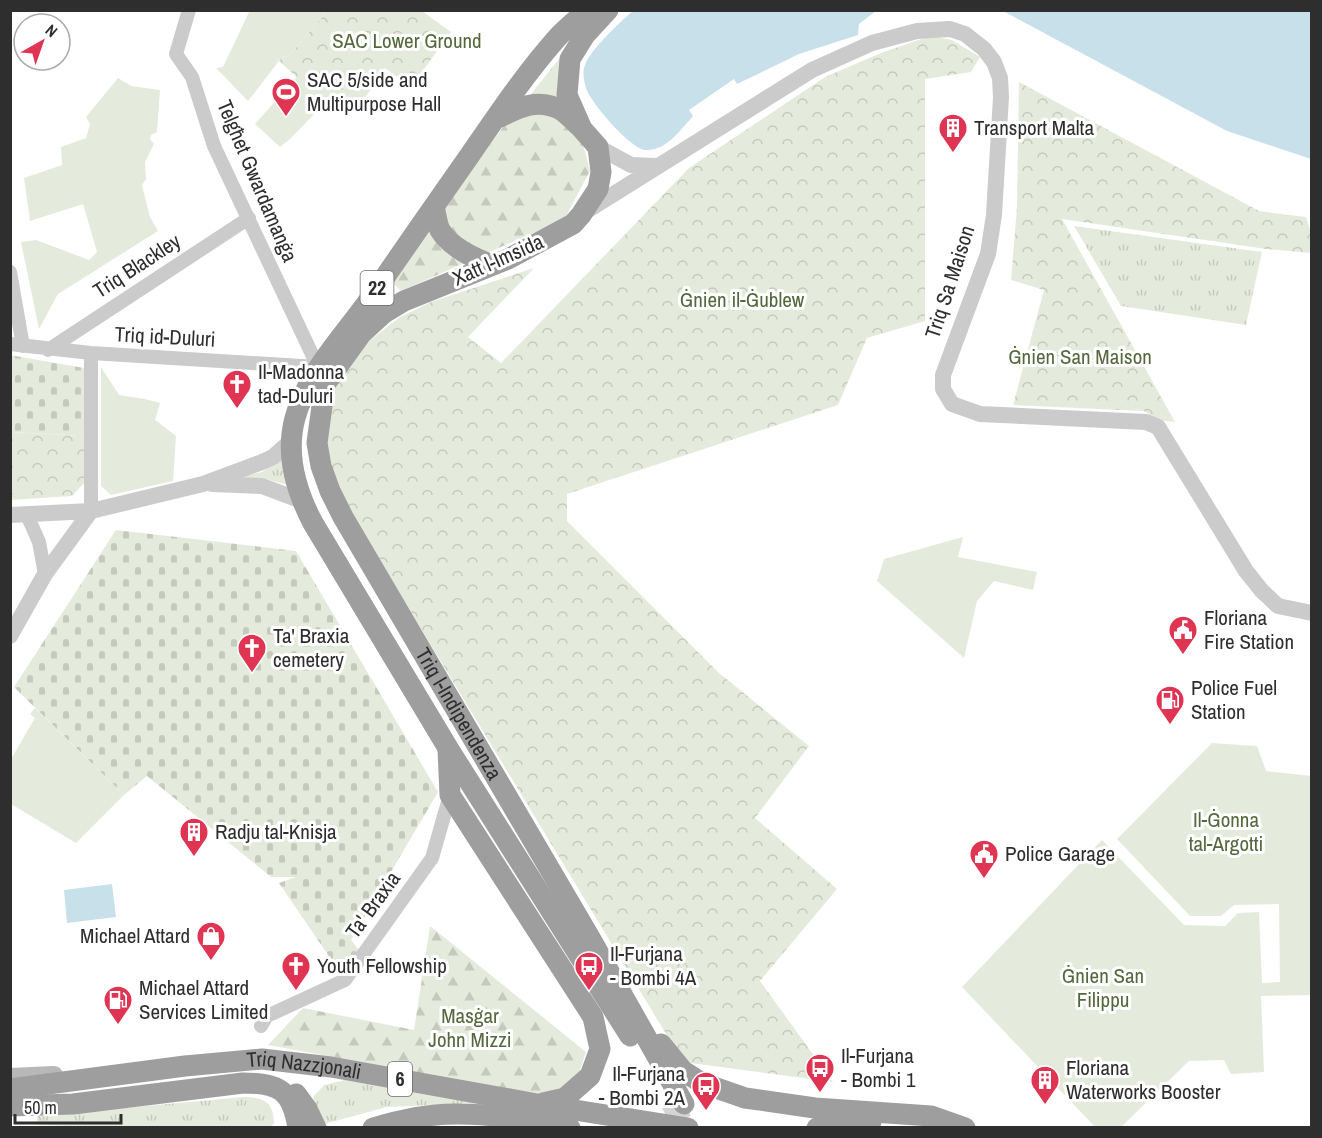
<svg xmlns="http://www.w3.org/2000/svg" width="1322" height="1138" font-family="'Archivo Narrow',sans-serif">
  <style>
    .grass { fill: url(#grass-tufts) }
    .forest { fill: url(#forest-firs) }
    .cemetery { fill: url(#cemetery-stones) }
    .park { fill: url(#park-crowns) }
    .garden { fill: #e5ebdc }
    .water { fill: #c8e0ea }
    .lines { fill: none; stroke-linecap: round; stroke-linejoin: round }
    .trunk-tunnel { stroke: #d5d5d5; stroke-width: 21; stroke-dasharray: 21 10; stroke-linecap: butt }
    .minor { stroke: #cbcbcb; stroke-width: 14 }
    .tertiary { stroke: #cbcbcb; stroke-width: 16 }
    .secondary { stroke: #b8b8b8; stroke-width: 18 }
    .trunk { stroke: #9e9e9e; stroke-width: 21 }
    .labels { text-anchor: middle; stroke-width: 6; stroke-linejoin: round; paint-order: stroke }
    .shield { fill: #fff; stroke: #6d6d6d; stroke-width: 1.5 }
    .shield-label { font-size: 20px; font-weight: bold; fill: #2e2e2e }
    .park-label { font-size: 21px; fill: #55683d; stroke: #fff }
    .poi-label { font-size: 21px; fill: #2e2e2e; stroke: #fff; text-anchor: start }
    .street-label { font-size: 21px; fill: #2e2e2e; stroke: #fff }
  </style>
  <defs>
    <pattern id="grass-tufts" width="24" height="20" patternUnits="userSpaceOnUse" patternTransform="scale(1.5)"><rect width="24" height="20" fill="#e5ebdc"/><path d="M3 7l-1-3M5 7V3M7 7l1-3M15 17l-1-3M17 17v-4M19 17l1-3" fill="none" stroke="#c5cabd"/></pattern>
    <pattern id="forest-firs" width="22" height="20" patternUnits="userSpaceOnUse" patternTransform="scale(1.5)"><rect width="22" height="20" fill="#e5ebdc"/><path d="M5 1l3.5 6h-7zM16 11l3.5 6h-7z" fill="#c5cabd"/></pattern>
    <pattern id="cemetery-stones" width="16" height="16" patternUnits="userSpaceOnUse" patternTransform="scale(1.5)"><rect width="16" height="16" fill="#e5ebdc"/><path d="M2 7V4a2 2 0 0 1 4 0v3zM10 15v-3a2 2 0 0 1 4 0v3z" fill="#c5cabd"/></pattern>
    <pattern id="park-crowns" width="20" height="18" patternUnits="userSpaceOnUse" patternTransform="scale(1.5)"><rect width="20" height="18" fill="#e5ebdc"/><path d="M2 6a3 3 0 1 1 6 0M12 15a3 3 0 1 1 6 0" fill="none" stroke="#c5cabd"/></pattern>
  </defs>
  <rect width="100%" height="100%" fill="#fff"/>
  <!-- grass -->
  <path class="grass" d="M572,43L558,101L530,95Z
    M1074,226L1262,252L1246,325L1121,306Z
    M284,456L291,486L263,478L225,480L262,472Z
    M345,1080L481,1103L387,1107L324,1124L313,1097L324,1085Z
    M243,1097C264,1097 274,1102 274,1124L270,1127L126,1128L37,1125V1116Z"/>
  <!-- forest -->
  <path class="forest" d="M541,113L556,117L583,144L590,171L566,216L551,225L401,291L391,281L508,120Z
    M430,926L586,1052L577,1079L549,1097L268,1045L303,1008L414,1030Z"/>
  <!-- cemetery -->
  <path class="cemetery" d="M10,355L84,368L85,436L11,432Z
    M116,530L296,551L438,792L351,940L361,953L339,971L279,883L296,877H271L147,776L124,795L14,687Z"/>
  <!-- park -->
  <path class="park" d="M327,11H422L451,32L411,87L385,68L356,111L330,95L325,103L279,61L282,57L289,56Z
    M930,36L952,40L980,57L971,72L925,79V321L867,338L838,405L567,494V521L719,673L809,746L755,818L837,889L760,981L833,1082L683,1062L351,513L335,480L326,440L333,379L369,341L400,317L431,302L534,268L468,337L501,363L689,168L825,77L881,53Z
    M1019,82L1259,211L1306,217L1311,233V253L1266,249L1062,219L1175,422L1158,420L1144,411L1013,405L1044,290L1011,280L1017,207Z
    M10,432L85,436V482L72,496L11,500Z"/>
  <!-- garden -->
  <path class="garden" d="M250,10L327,11L289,56L282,57L248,101L216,68L223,67Z
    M297,77L325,103L289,140L280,147L255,124Z
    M118,78L131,86L160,90L157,132L151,135L150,139L154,144L145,162L146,179L142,185L150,217L158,231L58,294L39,329L21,242L36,240L89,260L97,252L83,204L30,221L24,178L62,165L61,147L86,138L90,124L86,117Z
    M101,367L119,395L145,399L160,403L155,420L176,436L173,481L111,495L101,486Z
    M963,537L958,557L1037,572L1033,590L994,581L977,601L964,658L877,581L884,559Z
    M35,708L124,795L76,843L11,804V759L35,718L30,714Z
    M1212,743L1257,746L1266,771L1311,776V995L1261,996L1264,1072L1231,1074L1224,1060L1189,1061L1121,1127H1095L962,987L1102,840L1184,925L1225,926L1238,913L1259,912L1262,983L1280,982L1279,904L1234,905L1221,916H1190L1117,839Z"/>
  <!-- water -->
  <path class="water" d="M634,10H876V11L859,24L858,35L799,54L737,84L734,79L689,110L693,116C680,130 667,151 645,150C631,149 590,102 586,88C584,82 582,72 585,65C590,50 620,22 634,10Z
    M1003,11H1311V159L1227,131Z
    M112,884L116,917L67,923L64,890Z"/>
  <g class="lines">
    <!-- trunk-tunnel -->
    <path class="trunk-tunnel" d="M671,1103L686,1128"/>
    <!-- minor -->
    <path class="minor" d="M10,272L23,346
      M10,344L91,353L318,367L214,146L192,77L176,54L189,10
      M48,350L249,218
      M91,353V511
      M27,515L39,542L45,574
      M261,1026L267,1016L345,980L432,858L450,795"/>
    <!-- tertiary -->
    <path class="tertiary" d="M598,147L631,165L656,166
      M585,212L812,70L872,43L917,31L950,29L965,34L984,49L994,62L1000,78L1001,97L994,215L988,254L943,375V389L952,404L980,414L1146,422L1158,427L1246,571L1262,591L1278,606L1312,613
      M212,484L262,486L302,501
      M10,515L91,511L203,484L262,462L273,457L291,441
      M10,636L45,574L91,511"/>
    <!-- secondary -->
    <path class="secondary" d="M10,1077L54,1075"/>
    <!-- trunk -->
    <g class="trunk">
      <path d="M587,10C577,20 566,28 557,38C525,74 497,116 470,155C437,202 404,249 372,296C344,336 308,371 295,418C285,455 296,491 313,523L448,748L630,1036"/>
      <path id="s1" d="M608,10L585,35L570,59L567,95L582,129L598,147L601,172L598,189L581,215L573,224L508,259L404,301L384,313L361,334L325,384L317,443L321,466L330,491L343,517L589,936L684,1104"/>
      <path d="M500,117C520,107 538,98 561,110C567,114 574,121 579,126"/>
      <path d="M434,207C436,214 437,224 440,230C451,248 474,258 492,265"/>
      <path d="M448,749L450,795L593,1017L600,1049L590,1076L565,1098L543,1103"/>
      <path d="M661,1044L683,1071L702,1083L745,1098L815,1108L931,1116L965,1128"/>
      <path id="s2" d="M10,1089L185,1066L262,1059L331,1067L537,1104L688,1128"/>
      <path d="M296,1094L307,1109L316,1128"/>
      <path d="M10,1106L73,1104L243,1083C279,1083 292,1090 298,1128"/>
      <path d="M373,1128C401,1120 430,1113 460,1114C497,1114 534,1122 570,1128"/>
      <path d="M817,1128L871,1122"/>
    </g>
  </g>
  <!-- icons -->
  <defs>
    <g id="stadium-pin" transform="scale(1.5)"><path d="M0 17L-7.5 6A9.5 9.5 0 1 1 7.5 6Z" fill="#df3553" stroke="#fff"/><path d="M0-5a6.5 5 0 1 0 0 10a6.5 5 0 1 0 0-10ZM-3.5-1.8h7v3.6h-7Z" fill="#fff"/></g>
    <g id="building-pin" transform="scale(1.5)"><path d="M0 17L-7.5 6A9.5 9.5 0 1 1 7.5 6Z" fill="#df3553" stroke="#fff"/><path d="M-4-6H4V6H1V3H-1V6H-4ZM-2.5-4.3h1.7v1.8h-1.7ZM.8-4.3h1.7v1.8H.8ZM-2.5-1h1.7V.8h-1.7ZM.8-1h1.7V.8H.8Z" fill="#fff"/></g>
    <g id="church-pin" transform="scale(1.5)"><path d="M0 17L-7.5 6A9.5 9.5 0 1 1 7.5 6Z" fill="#df3553" stroke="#fff"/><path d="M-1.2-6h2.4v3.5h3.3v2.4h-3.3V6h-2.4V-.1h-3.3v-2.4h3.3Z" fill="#fff"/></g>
    <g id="civic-pin" transform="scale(1.5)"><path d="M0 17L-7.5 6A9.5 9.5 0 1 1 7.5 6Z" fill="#df3553" stroke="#fff"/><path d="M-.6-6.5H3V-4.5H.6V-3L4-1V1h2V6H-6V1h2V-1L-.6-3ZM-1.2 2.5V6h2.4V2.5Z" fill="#fff"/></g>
    <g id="fuel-pin" transform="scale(1.5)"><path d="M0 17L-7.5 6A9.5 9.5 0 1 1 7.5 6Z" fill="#df3553" stroke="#fff"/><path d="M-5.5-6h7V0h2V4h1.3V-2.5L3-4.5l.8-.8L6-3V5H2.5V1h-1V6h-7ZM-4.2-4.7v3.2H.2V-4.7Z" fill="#fff"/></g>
    <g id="shop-pin" transform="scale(1.5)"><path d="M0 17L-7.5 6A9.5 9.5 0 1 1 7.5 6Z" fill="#df3553" stroke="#fff"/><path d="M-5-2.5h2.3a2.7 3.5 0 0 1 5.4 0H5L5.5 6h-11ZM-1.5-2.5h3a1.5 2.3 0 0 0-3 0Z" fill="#fff"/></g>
    <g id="bus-pin" transform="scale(1.5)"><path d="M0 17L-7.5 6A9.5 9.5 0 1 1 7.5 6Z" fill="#df3553" stroke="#fff"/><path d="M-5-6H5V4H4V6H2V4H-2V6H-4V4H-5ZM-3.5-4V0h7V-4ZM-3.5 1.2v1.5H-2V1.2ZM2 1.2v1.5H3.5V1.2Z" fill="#fff"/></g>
  </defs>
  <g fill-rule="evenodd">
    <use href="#stadium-pin" x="286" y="92"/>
    <use href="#building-pin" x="953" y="128"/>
    <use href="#church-pin" x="237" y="384"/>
    <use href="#civic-pin" x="1183" y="630"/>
    <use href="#church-pin" x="252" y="648"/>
    <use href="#fuel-pin" x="1170" y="700"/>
    <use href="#building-pin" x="194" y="832"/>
    <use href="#civic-pin" x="984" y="854"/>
    <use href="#shop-pin" x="211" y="936"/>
    <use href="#church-pin" x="296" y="966"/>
    <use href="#bus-pin" x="589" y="966"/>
    <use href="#fuel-pin" x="118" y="1000"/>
    <use href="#bus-pin" x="820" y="1068"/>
    <use href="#building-pin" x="1045" y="1080"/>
    <use href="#bus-pin" x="706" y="1086"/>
  </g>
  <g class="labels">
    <!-- shield labels -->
    <g class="shield">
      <rect x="360.5" y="271" width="33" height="34" rx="4.5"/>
      <rect x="388" y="1062" width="24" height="34" rx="4.5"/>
    </g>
    <g class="shield-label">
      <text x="377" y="295">22</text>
      <text x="400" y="1086">6</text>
    </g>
    <!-- park labels -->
    <g class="park-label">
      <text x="407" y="48">SAC Lower Ground</text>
      <text x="742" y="307">Ġnien il-Ġublew</text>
      <text x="1080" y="364">Ġnien San Maison</text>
      <text x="1226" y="827">Il-Ġonna<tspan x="1226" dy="24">tal-Argotti</tspan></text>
      <text x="1103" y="983">Ġnien San<tspan x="1103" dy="24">Filippu</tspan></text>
      <text x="470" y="1023">Masġar<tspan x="470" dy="24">John Mizzi</tspan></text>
    </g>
    <!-- poi labels -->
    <g class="poi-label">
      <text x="307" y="87">SAC 5/side and<tspan x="307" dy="24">Multipurpose Hall</tspan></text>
      <text x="974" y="135">Transport Malta</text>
      <text x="258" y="379">Il-Madonna<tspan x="258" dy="24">tad-Duluri</tspan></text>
      <text x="1204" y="625">Floriana<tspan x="1204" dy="24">Fire Station</tspan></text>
      <text x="273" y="643">Ta' Braxia<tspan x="273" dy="24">cemetery</tspan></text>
      <text x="1191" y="695">Police Fuel<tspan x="1191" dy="24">Station</tspan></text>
      <text x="215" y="839">Radju tal-Knisja</text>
      <text x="1005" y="861">Police Garage</text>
      <text x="190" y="943" text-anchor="end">Michael Attard</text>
      <text x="610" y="961">Il-Furjana<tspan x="610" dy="24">- Bombi 4A</tspan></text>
      <text x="317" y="973">Youth Fellowship</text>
      <text x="139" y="995">Michael Attard<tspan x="139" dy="24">Services Limited</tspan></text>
      <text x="841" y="1063">Il-Furjana<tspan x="841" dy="24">- Bombi 1</tspan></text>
      <text x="1066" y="1075">Floriana<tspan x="1066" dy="24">Waterworks Booster</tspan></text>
      <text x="685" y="1081" text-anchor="end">Il-Furjana<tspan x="685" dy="24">- Bombi 2A</tspan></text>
    </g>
    <!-- street labels -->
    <g class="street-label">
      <text transform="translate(257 181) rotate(67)" y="7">Telgħet Gwardamanġa</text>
      <text transform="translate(498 260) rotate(-24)" y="7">Xatt l-Imsida</text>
      <text transform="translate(137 266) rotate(-33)" y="7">Triq Blackley</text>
      <text transform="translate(950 282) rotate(-72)" y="7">Triq Sa Maison</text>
      <text transform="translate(165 337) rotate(3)" y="7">Triq id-Duluri</text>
      <text dy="7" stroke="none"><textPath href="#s1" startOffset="914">Triq l-Indipendenza</textPath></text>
      <text transform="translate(373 905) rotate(-54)" y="7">Ta' Braxia</text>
      <text dy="7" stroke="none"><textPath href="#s2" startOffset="296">Triq Nazzjonali</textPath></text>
    </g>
  </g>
  <!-- border -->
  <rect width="1322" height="1138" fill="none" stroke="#2e2e2e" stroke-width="24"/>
  <!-- north arrow -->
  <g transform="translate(42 42) rotate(40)"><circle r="28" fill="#ffffff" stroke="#ababab" stroke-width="1.5"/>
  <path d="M0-4.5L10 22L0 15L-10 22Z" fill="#df3553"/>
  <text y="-9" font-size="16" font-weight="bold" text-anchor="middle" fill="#2e2e2e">N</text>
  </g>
  <!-- scale -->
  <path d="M15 1114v9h106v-9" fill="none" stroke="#2e2e2e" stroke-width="3"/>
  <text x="24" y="1114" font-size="18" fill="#2e2e2e" stroke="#ffffff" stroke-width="4.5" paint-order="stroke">50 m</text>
</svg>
